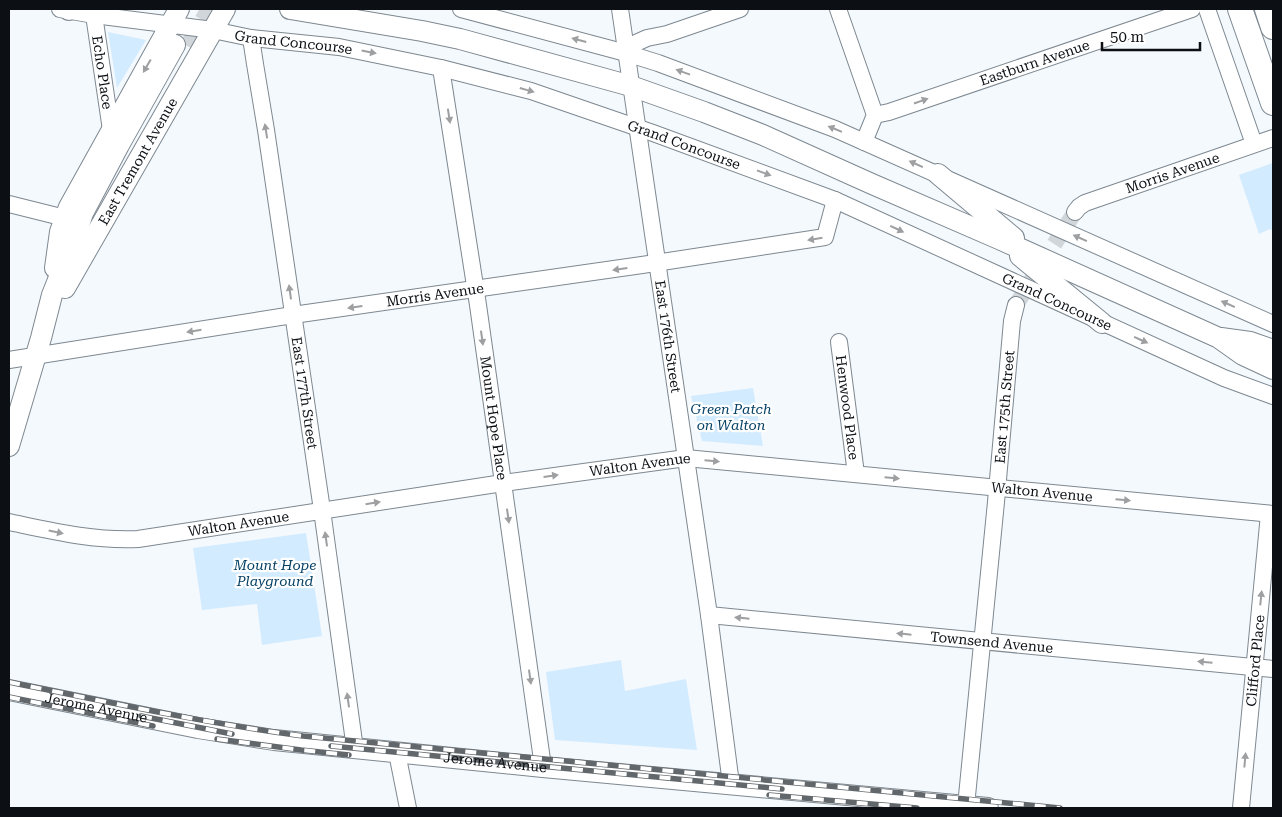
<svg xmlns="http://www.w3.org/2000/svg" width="1282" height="817" font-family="'Roboto Serif',serif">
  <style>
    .green { fill: #d3ebff }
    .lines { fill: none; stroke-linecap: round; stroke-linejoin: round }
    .minor-tunnel { stroke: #d1d6da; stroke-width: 16; stroke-dasharray: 16 8; stroke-linecap: butt }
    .major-tunnel { stroke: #d1d6da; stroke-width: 20; stroke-dasharray: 20 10; stroke-linecap: butt }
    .minor-casing { stroke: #7d8891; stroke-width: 18 }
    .major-casing { stroke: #7d8891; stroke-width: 22 }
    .highway-casing { stroke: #7d8891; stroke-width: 26 }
    .minor { stroke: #fff; stroke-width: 16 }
    .major { stroke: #fff; stroke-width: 20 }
    .highway { stroke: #fff; stroke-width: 24 }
    .rail-casing { stroke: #62676b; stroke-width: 5.5 }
    .rail { stroke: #fff; stroke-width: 4; stroke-dasharray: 11; stroke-linecap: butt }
    .oneway { fill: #9e9fa1 }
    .labels { text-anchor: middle; stroke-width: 4.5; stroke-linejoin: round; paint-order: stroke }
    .street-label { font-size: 14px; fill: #0c1014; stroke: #fff }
    .park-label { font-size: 14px; font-style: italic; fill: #054065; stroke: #fff }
  </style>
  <rect width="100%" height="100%" fill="#f4f9fd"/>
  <!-- green -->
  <path class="green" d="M108,32L146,40L117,88Z
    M1273,163V231L1270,229L1259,234L1239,175Z
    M753,388L763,446L702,441L691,396Z
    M306,533L322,636L262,645L257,604L202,610L193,548Z
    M621,660L625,691L686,679L697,750L555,740L546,672Z"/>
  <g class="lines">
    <!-- minor-tunnel -->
    <path class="minor-tunnel" d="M1016,305L1044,260L1075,212"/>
    <!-- major-tunnel -->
    <path class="major-tunnel" d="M189,47L211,9"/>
    <!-- minor casing -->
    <g class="minor-casing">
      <g id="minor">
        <path id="s1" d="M60,9L94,15L213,30L251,38L339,47L441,68L531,91L653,133L835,200L1224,378L1273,396"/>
        <path d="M461,9L626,53L658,63L835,129L1273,324"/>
        <path id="s2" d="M620,9L709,615L731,784"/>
        <path d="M838,9L875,115L864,142"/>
        <path d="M1207,9L1254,144"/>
        <path id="s3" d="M94,15L111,130"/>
        <path id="s4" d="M251,38L255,64L266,130L322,510L355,749"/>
        <path d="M626,53L636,43L647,38L667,34L740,9"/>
        <path id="s5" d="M441,68L478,305L543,767"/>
        <path id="s6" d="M875,115L889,112L1192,9"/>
        <path d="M9,204L77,221"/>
        <path id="s7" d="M1075,212L1079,207L1085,203L1273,138"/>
        <path id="s8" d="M839,342L856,474"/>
        <path id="s9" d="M9,360L293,315L642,265L825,237L835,200"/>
        <path id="s10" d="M9,522C52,531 93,541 138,539L503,483L686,458L1273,514"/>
        <path id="s11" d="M709,615L1273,669"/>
        <path d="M397,753L408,808"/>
        <path id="s12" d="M966,806L996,502L1012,321L1016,305"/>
        <path id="s13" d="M1241,808L1269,514"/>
      </g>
    </g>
    <!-- major casing -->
    <g class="major-casing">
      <g id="major">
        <path d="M68,9L69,10"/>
        <path d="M290,9L422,31L460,39L631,86L704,112L763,135L872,184L999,239L1219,338L1243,355L1273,369"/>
        <path d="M938,174L1014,238"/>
        <path d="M1020,256L1102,323"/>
        <path d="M55,268L60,232L69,207L179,9"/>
        <path id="s14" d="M65,288L225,9"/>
        <path d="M1221,338L1250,342L1273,350"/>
        <path d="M9,446L41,338L52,295L76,235L83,213L119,145L175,45"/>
        <path id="s15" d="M9,690L198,728L274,740L543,767L988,808"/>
      </g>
    </g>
    <!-- highway casing -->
    <g class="highway-casing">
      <path id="highway" d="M1240,9L1273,103
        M1267,9L1273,27"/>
    </g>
    <!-- minor -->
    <use href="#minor" class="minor"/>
    <!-- major -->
    <use href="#major" class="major"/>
    <!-- highway -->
    <use href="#highway" class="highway"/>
    <!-- rail casing -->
    <g class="rail-casing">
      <path id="rail" d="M9,682C107,702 204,723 303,736L1060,808
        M9,697L153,726
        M141,716L232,734
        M217,739L301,750L349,755
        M331,746L782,789
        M769,795L917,808"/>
    </g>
    <!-- rail -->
    <use href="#rail" class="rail"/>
  </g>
  <!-- one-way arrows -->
  <defs><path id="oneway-solid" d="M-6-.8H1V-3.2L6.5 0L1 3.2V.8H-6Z" transform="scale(1.25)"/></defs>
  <g class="oneway">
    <use href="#oneway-solid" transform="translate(579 40) rotate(-165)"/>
    <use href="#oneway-solid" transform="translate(369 52) rotate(11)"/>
    <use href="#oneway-solid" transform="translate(147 66) rotate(120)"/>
    <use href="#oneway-solid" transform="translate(683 72) rotate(-160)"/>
    <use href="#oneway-solid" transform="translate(527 90) rotate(16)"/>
    <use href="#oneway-solid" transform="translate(921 101) rotate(-19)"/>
    <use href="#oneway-solid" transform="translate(449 116) rotate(81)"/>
    <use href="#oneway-solid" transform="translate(835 129) rotate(-158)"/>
    <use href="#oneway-solid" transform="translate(266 131) rotate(-99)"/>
    <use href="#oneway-solid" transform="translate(916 164) rotate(-156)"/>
    <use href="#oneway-solid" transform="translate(764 173) rotate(20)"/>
    <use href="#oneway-solid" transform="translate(897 229) rotate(25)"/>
    <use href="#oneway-solid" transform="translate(1080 238) rotate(-156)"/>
    <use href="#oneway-solid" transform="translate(815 239) rotate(171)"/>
    <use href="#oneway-solid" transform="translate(620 269) rotate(172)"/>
    <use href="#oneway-solid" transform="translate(290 292) rotate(-98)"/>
    <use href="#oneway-solid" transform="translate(1228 304) rotate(-156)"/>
    <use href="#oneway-solid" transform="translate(355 307) rotate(172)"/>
    <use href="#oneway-solid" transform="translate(194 331) rotate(171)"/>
    <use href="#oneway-solid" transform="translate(482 338) rotate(82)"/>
    <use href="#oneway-solid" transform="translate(1141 340) rotate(24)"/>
    <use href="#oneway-solid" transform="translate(712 461) rotate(5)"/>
    <use href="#oneway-solid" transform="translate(551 476) rotate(-8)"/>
    <use href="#oneway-solid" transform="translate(892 478) rotate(5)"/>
    <use href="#oneway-solid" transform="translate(1123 500) rotate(5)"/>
    <use href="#oneway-solid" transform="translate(373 503) rotate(-9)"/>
    <use href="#oneway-solid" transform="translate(508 516) rotate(82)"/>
    <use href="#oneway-solid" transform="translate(56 532) rotate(12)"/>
    <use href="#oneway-solid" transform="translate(326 539) rotate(-98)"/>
    <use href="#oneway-solid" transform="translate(1261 598) rotate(-84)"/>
    <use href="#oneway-solid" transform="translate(742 618) rotate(-174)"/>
    <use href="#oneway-solid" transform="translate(904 634) rotate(-174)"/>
    <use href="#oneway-solid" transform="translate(1205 662) rotate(-175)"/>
    <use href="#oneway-solid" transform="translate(530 677) rotate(82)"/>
    <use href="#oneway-solid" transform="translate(348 700) rotate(-98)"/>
    <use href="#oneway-solid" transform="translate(1245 760) rotate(-85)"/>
  </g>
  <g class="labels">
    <!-- street labels -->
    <g class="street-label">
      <text dy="5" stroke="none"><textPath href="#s1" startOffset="236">Grand Concourse</textPath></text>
      <text dy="5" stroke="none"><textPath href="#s6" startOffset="168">Eastburn Avenue</textPath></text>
      <text dy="5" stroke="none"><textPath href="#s3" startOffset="58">Echo Place</textPath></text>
      <text dy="5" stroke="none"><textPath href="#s1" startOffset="641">Grand Concourse</textPath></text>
      <text dy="5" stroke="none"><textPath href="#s14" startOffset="146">East Tremont Avenue</textPath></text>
      <text dy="5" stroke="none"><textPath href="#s7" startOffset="106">Morris Avenue</textPath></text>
      <text dy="5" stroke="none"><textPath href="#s9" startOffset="431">Morris Avenue</textPath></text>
      <text dy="5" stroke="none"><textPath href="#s1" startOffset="1046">Grand Concourse</textPath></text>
      <text dy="5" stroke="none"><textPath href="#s2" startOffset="331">East 176th Street</textPath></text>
      <text dy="5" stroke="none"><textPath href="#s4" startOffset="359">East 177th Street</textPath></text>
      <text dy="5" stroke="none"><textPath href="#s12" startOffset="401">East 175th Street</textPath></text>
      <text dy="5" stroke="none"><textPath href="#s8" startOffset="66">Henwood Place</textPath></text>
      <text dy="5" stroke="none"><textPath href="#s5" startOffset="354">Mount Hope Place</textPath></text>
      <text dy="5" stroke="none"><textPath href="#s10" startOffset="638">Walton Avenue</textPath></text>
      <text dy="5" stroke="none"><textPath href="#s10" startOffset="1042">Walton Avenue</textPath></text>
      <text dy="5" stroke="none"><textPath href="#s10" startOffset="232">Walton Avenue</textPath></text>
      <text dy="5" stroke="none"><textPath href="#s11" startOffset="284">Townsend Avenue</textPath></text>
      <text dy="5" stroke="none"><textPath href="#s13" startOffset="148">Clifford Place</textPath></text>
      <text dy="5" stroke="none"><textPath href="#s15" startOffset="89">Jerome Avenue</textPath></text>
      <text dy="5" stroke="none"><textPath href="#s15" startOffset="492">Jerome Avenue</textPath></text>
    </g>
    <!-- park labels -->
    <g class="park-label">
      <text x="731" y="414">Green Patch<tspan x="731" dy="16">on Walton</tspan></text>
      <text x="275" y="570">Mount Hope<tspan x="275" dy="16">Playground</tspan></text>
    </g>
  </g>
  <!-- border -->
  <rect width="1282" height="817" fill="none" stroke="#0c1014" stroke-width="20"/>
  <!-- scale -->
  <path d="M1102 42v8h98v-8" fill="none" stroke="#0c1014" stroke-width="2.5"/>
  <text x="1110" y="42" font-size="15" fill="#0c1014" stroke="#ffffff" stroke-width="4" paint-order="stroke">50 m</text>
</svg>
